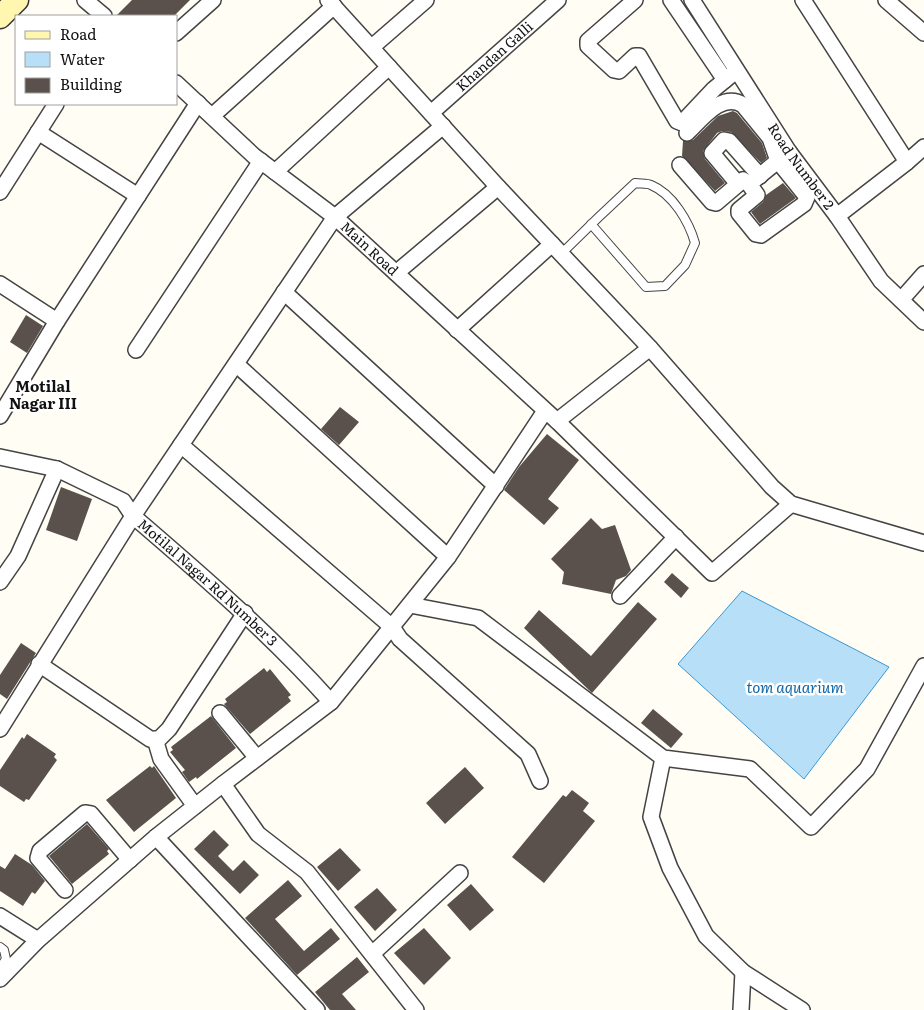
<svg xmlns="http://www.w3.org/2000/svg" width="924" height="1010" font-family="Literata,serif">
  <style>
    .water { fill: #b7e0f8; stroke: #3b97d2 }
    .building { fill: #5a514c }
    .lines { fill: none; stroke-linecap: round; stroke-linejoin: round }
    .service-casing { stroke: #444; stroke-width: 10 }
    .minor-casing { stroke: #444; stroke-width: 18 }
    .secondary-casing { stroke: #333; stroke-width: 25 }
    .service { stroke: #fff; stroke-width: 8 }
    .minor { stroke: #fff; stroke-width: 15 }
    .secondary { stroke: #fff6af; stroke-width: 22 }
    .labels { text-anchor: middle; stroke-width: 5; stroke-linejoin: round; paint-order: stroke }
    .street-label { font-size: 14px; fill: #111; stroke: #fff }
    .neighbourhood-label { font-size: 15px; font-weight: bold; fill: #111; stroke: #fff }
    .water-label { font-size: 15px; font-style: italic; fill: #1468a8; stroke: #fff }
  </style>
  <rect width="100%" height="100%" fill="#fffdf4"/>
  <!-- water -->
  <path class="water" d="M742,591L889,667L804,779L678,664Z"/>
  <!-- building -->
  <path class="building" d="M132,0H190L174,16H116Z
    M733,111L737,113L762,143L767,158L761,163L731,132L722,131L717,133L703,151L705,159L725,183L715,191L682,156L683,141L693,140L718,116Z
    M783,183L796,198L760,224L751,212L763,202L766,195Z
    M26,315L43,326L27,353L10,342Z
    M340,407L359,422L339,445L321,429Z
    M547,434L579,460L548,499L559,508L544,525L504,490L519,467Z
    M61,487L92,499L77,541L46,530Z
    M591,518L602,529L615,525L631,570L626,576L616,580L611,594L562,584L564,572L551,559Z
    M672,573L689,588L681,598L664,582Z
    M638,602L657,619L592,693L524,628L539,610L591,656Z
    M21,643L36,653L7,699L0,694V675Z
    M264,668L267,672L270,669L291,695L288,697L291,701L250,734L224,704L227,702L225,699Z
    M653,709L683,734L671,748L641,723Z
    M211,716L236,748L197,779L196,777L189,782L182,772L185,770L170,752L173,750L171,747Z
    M27,734L56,754L54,757L57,760L29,800L26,799L24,802L0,786V770L22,737L24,739Z
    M150,766L152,768L154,766L176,798L134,832L106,800Z
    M465,767L484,788L445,824L426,803Z
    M572,790L589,803L583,811L595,821L544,883L512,857L563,795L566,797Z
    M87,824L109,849L107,851L109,854L72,884L49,856Z
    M214,830L229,845L218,856L233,871L244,860L259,875L240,894L194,849Z
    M340,848L361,870L338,891L317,867Z
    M15,854L32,865L45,881L35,894L32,892L23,906L0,891V866L5,869Z
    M288,880L302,896L275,919L304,951L331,928L340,939L297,975L245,918Z
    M471,884L494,910L470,931L447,905Z
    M377,888L397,910L375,931L354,907Z
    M424,928L451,958L424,985L394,953Z
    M357,957L369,972L342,994L356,1010H330L315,992Z"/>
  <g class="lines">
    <!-- service casing -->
    <g class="service-casing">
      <path id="service" d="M561,254C585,230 610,206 635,183C640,184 647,183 651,185C673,194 689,222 695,243L685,265L665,286L646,287L591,224
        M0,947L4,950L6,959L0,968"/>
    </g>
    <!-- minor casing -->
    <g class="minor-casing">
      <g id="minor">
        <path d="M85,0L104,16"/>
        <path d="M328,0L498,187L650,348L772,487L791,504L924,543"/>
        <path d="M635,0L588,41V46L614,70L619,71L635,56H639L677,121L682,123L714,89L736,71"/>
        <path d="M671,0L725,80"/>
        <path id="s1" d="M692,0L789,152L837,216L881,281L924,322"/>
        <path d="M803,0L907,162"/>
        <path d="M886,0L924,33"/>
        <path d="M176,33L213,0"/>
        <path d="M372,47L426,0"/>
        <path id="s2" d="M176,83L254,156L335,217L396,273L557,421L712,573L791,504"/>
        <path id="s3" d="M431,113L558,0"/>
        <path d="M212,116L334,6"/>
        <path d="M38,132L138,196"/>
        <path d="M687,133C701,120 722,91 743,105L770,138L778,161L807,197L804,204L761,235L756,234L739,213V210L757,195L749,184C762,174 775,163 789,152"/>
        <path d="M680,165L712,202L716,203L743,180L746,182"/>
        <path d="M275,172L389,67"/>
        <path d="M738,184L712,153L724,140L729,141L760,176"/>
        <path d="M0,192L56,104"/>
        <path d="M837,216L907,162L924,147"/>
        <path d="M396,273L498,187"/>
        <path d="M0,284L57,321L0,416"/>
        <path d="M284,292L496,486"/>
        <path d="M901,300L924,274"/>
        <path d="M57,321L198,103"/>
        <path d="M457,330L552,244"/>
        <path d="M136,350L261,161"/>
        <path d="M236,364L448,557"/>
        <path d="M557,421L650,348"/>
        <path d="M181,445L392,627L400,639L528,754L540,781"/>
        <path d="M0,457L57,469L123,501L133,516L335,217L443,126"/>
        <path d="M0,582L18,556L57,469"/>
        <path d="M620,596L676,537"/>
        <path d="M410,605L478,618L663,758L750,769L811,827L867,769L924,666"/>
        <path d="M39,664L150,739L158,740L169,729L245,613"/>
        <path d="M220,713L257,758"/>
        <path id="s4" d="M0,729L133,516C203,576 270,634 331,702"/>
        <path d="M155,739L161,759L195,806"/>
        <path d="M663,758L651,817L670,868L706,936L743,972L802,1010"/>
        <path d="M223,784L258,834L307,872L416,1010"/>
        <path d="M156,837L317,1010"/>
        <path d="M65,890L38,858L40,851L85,813L91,814L130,860"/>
        <path d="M0,916L38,940"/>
        <path d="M372,954L460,873"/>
        <path d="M0,979L38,940L156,837L223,784L331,702L448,557L545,411"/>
        <path d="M741,1010L743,972"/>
      </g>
    </g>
    <!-- secondary casing -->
    <g class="secondary-casing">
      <path id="secondary" d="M0,17L17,0"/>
    </g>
    <!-- service -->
    <use href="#service" class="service"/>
    <!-- minor -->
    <use href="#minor" class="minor"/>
    <!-- secondary -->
    <use href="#secondary" class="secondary"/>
  </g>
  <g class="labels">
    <!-- street labels -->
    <g class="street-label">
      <text dy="5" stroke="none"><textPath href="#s3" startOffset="85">Khandan Galli</textPath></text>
      <text dy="5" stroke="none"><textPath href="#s1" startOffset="199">Road Number 2</textPath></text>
      <text dy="5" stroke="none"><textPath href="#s2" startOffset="255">Main Road</textPath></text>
      <text dy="5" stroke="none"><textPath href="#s4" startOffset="351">Motilal Nagar Rd Number 3</textPath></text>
    </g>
    <!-- neighbourhood labels -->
    <g class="neighbourhood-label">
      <text x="43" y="392">Motilal<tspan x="43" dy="17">Nagar III</tspan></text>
    </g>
    <!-- water labels -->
    <g class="water-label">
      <text x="795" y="693">tom aquarium</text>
    </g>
  </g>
  <!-- legend -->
  <rect x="15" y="15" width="162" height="90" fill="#ffffff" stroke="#a0a0a0"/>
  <rect x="25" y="31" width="25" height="8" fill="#fff6af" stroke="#a0a0a0"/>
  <text x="60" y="40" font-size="15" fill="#111111">Road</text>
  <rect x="25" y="52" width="25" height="15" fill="#b7e0f8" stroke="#a0a0a0"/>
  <text x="60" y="65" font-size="15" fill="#111111">Water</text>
  <rect x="25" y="78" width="25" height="15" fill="#5a514c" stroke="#a0a0a0"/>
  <text x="60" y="90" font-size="15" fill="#111111">Building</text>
</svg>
